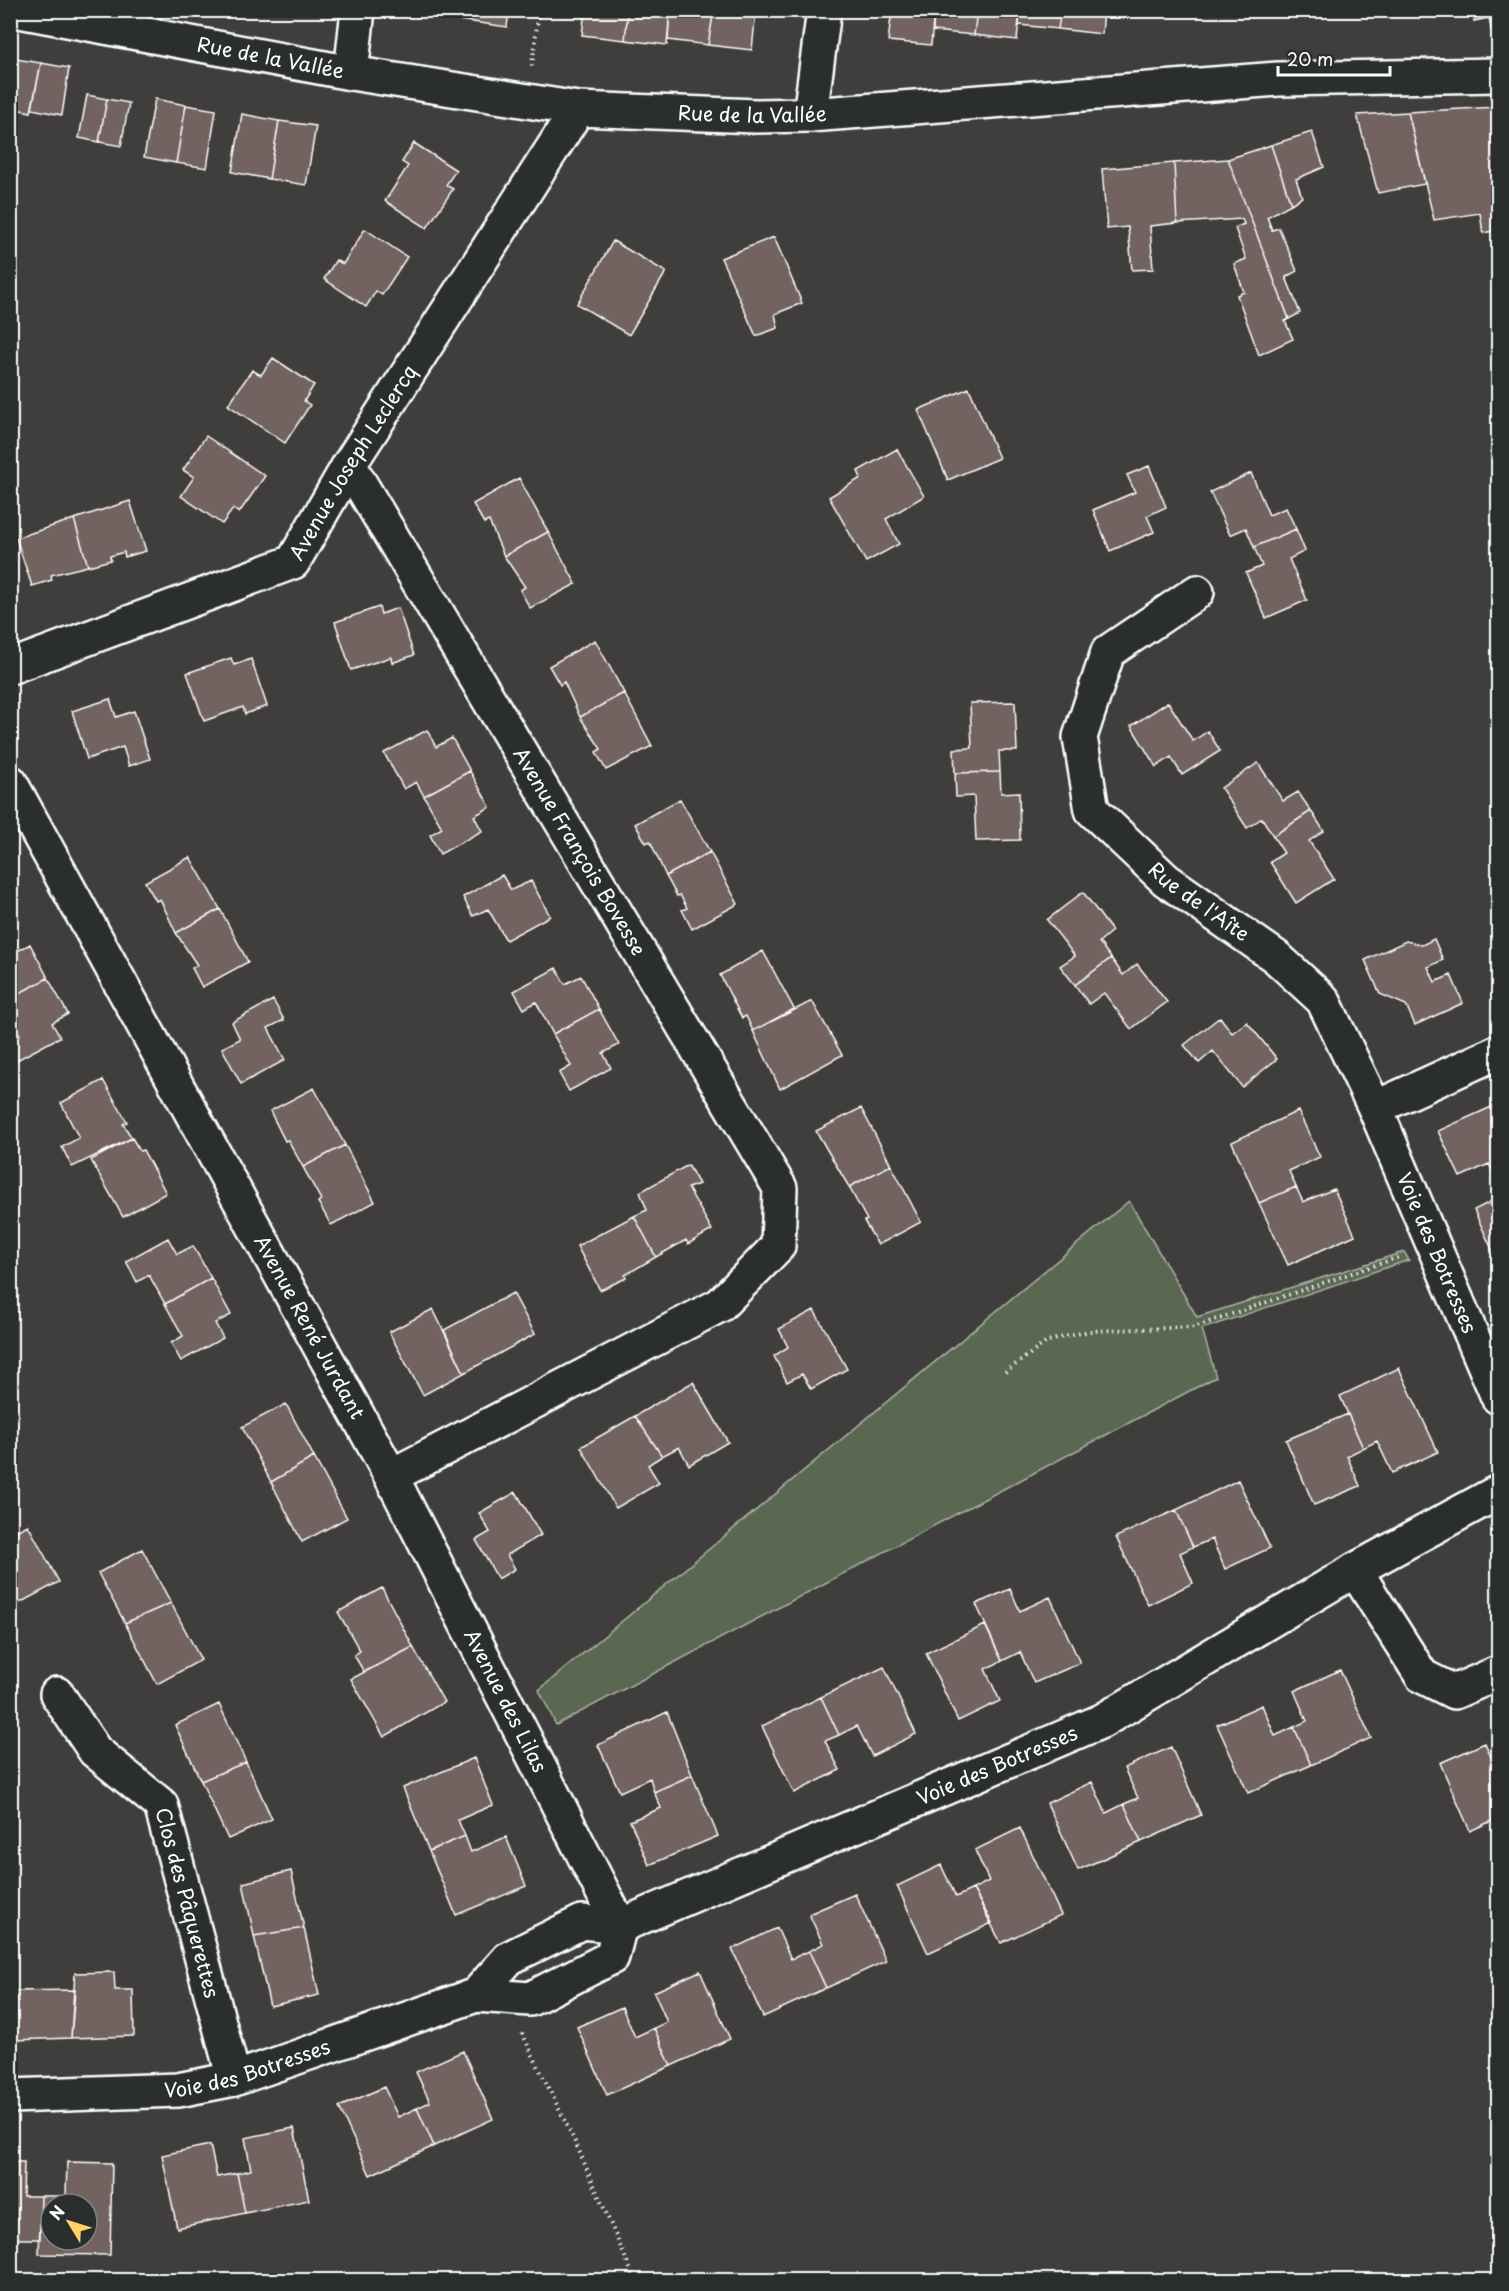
<svg xmlns="http://www.w3.org/2000/svg" width="1509" height="2291" font-family="'Playpen Sans',sans-serif">
  <style>
    .green { fill: #5a6851; stroke: #acb4a8; stroke-width: 1.5 }
    .building { fill: #726361; stroke: #fff; stroke-width: 1.5; fill-rule: evenodd }
    .lines { fill: none; stroke-linecap: round; stroke-linejoin: round }
    .minor-casing { stroke: #fff; stroke-width: 38 }
    .path { stroke: #fff; stroke-width: 4; stroke-dasharray: 1.5 4.5; stroke-linecap: butt }
    .minor { stroke: #2a2d2e; stroke-width: 33 }
    .labels { text-anchor: middle; stroke-width: 4.5; stroke-linejoin: round; paint-order: stroke }
    .street-label { font-size: 20px; fill: #fff; stroke: #2a2d2e }
  </style>
  <rect width="100%" height="100%" fill="#403d3d"/>
  <filter id="ink" filterUnits="userSpaceOnUse"><feTurbulence type="fractalNoise" baseFrequency=".0167" numOctaves="2"/><feDisplacementMap in="SourceGraphic" scale="12" xChannelSelector="R" yChannelSelector="G"/><feConvolveMatrix kernelMatrix="1 2 1 2 8 2 1 2 1" color-interpolation-filters="sRGB"/></filter>
  <g filter="url(#ink)">
    <!-- green -->
    <path class="green" d="M1129,1201L1197,1317L1404,1252L1409,1260L1202,1329L1216,1377L556,1725L539,1690Z"/>
    <!-- building -->
    <path class="building" d="M423,10H468L466,21L423,16Z
      M468,10H509L507,27L466,21Z
      M585,10H628L625,40L582,35Z
      M628,10H670L667,45L625,40Z
      M670,10H714L708,45L668,40Z
      M714,10H756L752,50L708,45Z
      M892,10H934L931,45L888,41Z
      M934,10H977L974,35L933,31Z
      M977,10H1020L1017,40L974,35Z
      M1020,10H1061L1058,29L1019,25Z
      M1061,10H1104L1102,34L1058,29Z
      M1472,10H1498V54L1496,55L1489,18L1474,21Z
      M10,58L41,63L31,112L10,108Z
      M41,63L69,68L62,115L32,109Z
      M87,95L107,99L99,142L79,138Z
      M107,99L129,103L121,146L99,142Z
      M155,99L186,105L176,163L144,157Z
      M186,105L216,110L207,168L176,163Z
      M1496,107L1498,230L1483,233L1480,213L1434,220L1408,112Z
      M1408,112L1425,184L1378,193L1357,115Z
      M242,114L279,121L269,179L232,172Z
      M279,121L316,126L306,185L269,179Z
      M1312,132L1324,167L1296,179L1302,197L1291,204L1271,145Z
      M414,143L456,170L446,185L453,189L427,228L385,201L408,166L402,162Z
      M1271,145L1291,204L1267,217L1272,230L1279,228L1297,271L1286,277L1300,313L1289,319L1228,159Z
      M1228,159L1289,319L1285,321L1293,339L1259,355L1237,295L1244,292L1234,264L1246,259L1235,228L1244,224L1242,219L1177,223L1174,163Z
      M1174,163L1177,223L1150,226L1153,269L1132,270L1128,227L1107,229L1102,169Z
      M365,229L407,257L382,295L376,291L366,307L324,279L336,260L343,264Z
      M774,237L802,303L775,314L778,328L756,336L721,258Z
      M613,241L666,272L629,335L577,304Z
      M273,358L314,385L304,401L310,405L285,443L228,405L252,370L261,375Z
      M969,388L999,458L948,480L918,410Z
      M206,436L265,476L239,513L233,509L222,524L181,496L194,477L183,470Z
      M897,449L924,496L886,519L899,544L866,562L829,497L861,478L858,471Z
      M1149,466L1166,507L1147,516L1154,532L1110,551L1093,510L1135,492L1127,475Z
      M1251,473L1269,515L1286,508L1296,529L1254,547L1246,528L1230,535L1210,492Z
      M519,478L548,532L504,556L489,521L484,523L473,504Z
      M130,501L146,551L125,557L124,552L110,556L111,560L88,566L74,519Z
      M74,519L88,566L51,575L52,580L32,586L16,538Z
      M1296,529L1305,551L1289,559L1307,600L1266,618L1246,573L1262,566L1254,547Z
      M548,532L576,584L530,608L520,590L525,587L504,556Z
      M379,607L381,614L398,608L414,655L392,663L391,657L351,670L335,622Z
      M595,640L624,693L580,717L564,682L560,685L549,666Z
      M231,658L234,665L251,659L267,706L245,714L243,707L204,721L187,673Z
      M624,693L652,746L606,770L596,752L601,749L580,717Z
      M110,699L116,717L134,711L150,759L129,766L123,747L87,759L72,711Z
      M1015,702L1017,751H999L1000,772L955,773L954,749L972,748L970,703Z
      M1168,702L1193,741L1208,731L1220,751L1182,775L1171,757L1156,767L1131,726Z
      M427,730L436,747L452,738L470,771L424,796L416,782L404,789L384,753Z
      M1258,763L1283,801L1298,792L1311,811L1273,836L1262,818L1247,828L1221,788Z
      M470,771L490,807L474,816L482,831L440,854L430,835L442,828L424,796Z
      M1000,772L1001,793L1019,792L1020,840L976,841L974,796L956,797L955,773Z
      M680,799L710,852L666,876L650,841L646,843L635,824Z
      M1311,811L1324,831L1309,841L1334,879L1296,903L1270,862L1284,853L1273,836Z
      M710,852L738,904L692,929L682,910L687,908L680,895L677,896L666,876Z
      M190,857L220,909L176,933L160,899L156,901L145,882Z
      M502,875L511,890L531,881L550,916L506,940L488,909L473,916L463,897Z
      M1083,892L1112,931L1099,942L1111,958L1075,985L1060,966L1075,956L1047,920Z
      M220,909L248,962L202,987L192,968L197,965L176,933Z
      M1434,939L1443,960L1428,967L1435,982L1451,975L1463,1003L1415,1025L1406,1005L1380,994L1365,960L1406,941L1422,945Z
      M30,944L48,978L10,998V947L14,953Z
      M763,951L794,1009L753,1031L746,1016L742,1018L720,975Z
      M1111,958L1123,975L1137,964L1167,1002L1131,1029L1104,993L1089,1004L1075,985Z
      M556,968L565,984L581,976L599,1009L553,1034L536,1002L524,1009L514,991Z
      M48,978L68,1014L52,1023L60,1037L17,1060L10,1047V1040L20,1035L10,1018V998Z
      M273,1000L284,1020L268,1028L285,1060L241,1084L222,1048L240,1039L232,1022Z
      M812,1001L842,1055L780,1089L753,1031Z
      M599,1009L619,1045L603,1053L611,1068L569,1091L559,1073L571,1066L553,1034Z
      M1220,1017L1232,1033L1247,1022L1277,1059L1242,1087L1213,1051L1199,1063L1184,1045Z
      M103,1080L127,1122L123,1124L132,1138L72,1167L62,1147L79,1138L61,1103Z
      M314,1088L345,1145L303,1167L288,1140L285,1141L270,1111Z
      M1498,1104V1178L1497,1179L1489,1164L1460,1177L1438,1131Z
      M861,1108L891,1165L849,1187L816,1131Z
      M1298,1111L1320,1157L1289,1171L1296,1187L1259,1203L1232,1142Z
      M132,1138L140,1151L143,1150L166,1193L123,1217L91,1160Z
      M345,1145L375,1202L331,1225L318,1202L321,1200L303,1167Z
      M688,1165L699,1184L688,1188L712,1230L688,1244L686,1240L656,1257L634,1216L647,1210L640,1192Z
      M891,1165L921,1222L878,1245L864,1221L867,1220L849,1187Z
      M1296,1187L1303,1202L1334,1189L1355,1235L1288,1265L1259,1203Z
      M1498,1198V1254L1495,1256L1474,1210Z
      M634,1216L656,1257L625,1275L626,1278L600,1290L577,1246Z
      M168,1238L177,1254L193,1246L211,1278L165,1304L149,1275L137,1282L126,1261Z
      M211,1278L231,1315L215,1323L223,1338L181,1361L171,1343L183,1336L165,1304Z
      M513,1293L535,1334L464,1373L444,1330Z
      M433,1309L464,1373L423,1395L389,1332Z
      M814,1310L847,1369L811,1389L802,1374L787,1382L774,1356L788,1347L779,1329Z
      M1399,1368L1438,1452L1392,1473L1377,1441L1363,1448L1340,1396Z
      M693,1382L728,1442L689,1465L679,1447L662,1456L635,1416Z
      M286,1404L314,1457L271,1482L242,1427Z
      M1348,1414L1363,1448L1347,1456L1360,1486L1314,1505L1286,1440Z
      M635,1416L662,1456L648,1465L659,1483L616,1508L581,1447Z
      M314,1457L347,1518L302,1542L271,1482Z
      M1238,1480L1270,1548L1225,1569L1212,1539L1193,1547L1176,1510Z
      M516,1492L541,1535L507,1555L515,1569L498,1579L476,1540L490,1532L479,1513Z
      M1176,1510L1193,1547L1180,1553L1193,1583L1148,1605L1116,1537Z
      M28,1525L59,1582L10,1608V1534Z
      M142,1549L171,1603L125,1623L98,1573Z
      M382,1588L413,1647L364,1672L354,1655L360,1651L338,1612Z
      M1010,1589L1020,1611L1050,1597L1080,1663L1034,1683L1020,1652L1002,1661L976,1604Z
      M171,1603L201,1660L157,1684L125,1623Z
      M985,1625L1002,1661L985,1669L1000,1701L958,1721L926,1653Z
      M413,1647L444,1702L384,1737L351,1679Z
      M884,1667L916,1734L872,1756L857,1726L839,1735L821,1697Z
      M1340,1670L1371,1738L1311,1765L1294,1727L1307,1721L1294,1691Z
      M821,1697L839,1735L825,1741L840,1770L794,1793L762,1726Z
      M219,1704L246,1762L201,1781L175,1725Z
      M1262,1705L1275,1736L1294,1727L1311,1765L1248,1793L1217,1725Z
      M667,1712L692,1775L654,1792L650,1778L620,1792L598,1745Z
      M1485,1743L1498,1773V1818L1470,1831L1440,1763Z
      M1171,1747L1201,1815L1141,1842L1124,1804L1138,1798L1124,1768Z
      M474,1758L493,1805L458,1820L465,1836L429,1851L403,1788Z
      M246,1762L272,1819L228,1839L201,1781Z
      M692,1775L718,1836L649,1865L630,1821L661,1808L654,1792Z
      M1092,1782L1106,1813L1124,1804L1141,1842L1078,1870L1047,1803Z
      M1020,1828L1061,1915L1001,1943L973,1889L989,1881L975,1850Z
      M465,1836L471,1852L506,1837L526,1886L456,1915L429,1851Z
      M941,1865L956,1897L973,1889L992,1923L928,1953L897,1886Z
      M291,1871L304,1928L254,1936L243,1883Z
      M855,1894L886,1961L826,1988L809,1951L823,1944L809,1914Z
      M304,1928L319,1995L270,2006L254,1936Z
      M777,1928L791,1959L809,1951L826,1988L763,2017L732,1949Z
      M700,1971L730,2039L671,2066L654,2028L667,2022L654,1992Z
      M114,1972L115,1990H133L134,2036L71,2038L75,1973Z
      M75,1990L71,2038L14,2040L12,1991Z
      M622,2007L635,2037L654,2028L671,2066L607,2095L577,2027Z
      M463,2051L493,2119L434,2146L417,2108L430,2102L416,2072Z
      M384,2087L398,2117L417,2108L434,2146L370,2175L339,2107Z
      M294,2128L309,2200L245,2213L237,2173L251,2170L245,2138Z
      M210,2145L217,2177L237,2173L245,2213L177,2228L162,2155Z
      M10,2162H24L23,2196H41L40,2239H10Z
      M67,2162L112,2163L110,2255L39,2254L41,2196H66ZM51,2204H87V2240H51Z"/>
    <g class="lines">
      <!-- minor casing -->
      <g class="minor-casing">
        <g id="minor">
          <path id="s1" d="M14,10L351,73L578,109L756,116L810,115L1278,79L1498,75"/>
          <path d="M351,73L358,10"/>
          <path d="M810,115L824,10"/>
          <path id="s2" d="M349,465L780,1188L778,1246L720,1305L391,1476"/>
          <path id="s3" d="M1197,592L1108,652L1080,737L1092,810L1166,880L1276,957L1323,1000L1375,1108L1498,1397"/>
          <path id="s4" d="M10,667L293,562L349,465L578,109"/>
          <path id="s5" d="M10,782L391,1476L620,1926"/>
          <path d="M1375,1108L1498,1052"/>
          <path d="M1355,1570L1422,1676L1454,1692L1498,1673"/>
          <path id="s6" d="M57,1694L95,1751L161,1805L234,2079"/>
          <path id="s7" d="M476,1995L509,1958L582,1922L620,1926L1102,1721L1355,1570L1498,1492"/>
          <path id="s8" d="M10,2096L178,2090L234,2079L476,1995L530,1999L612,1957L620,1926"/>
        </g>
      </g>
      <!-- path -->
      <path class="path" d="M532,66L539,10
        M1005,1372L1048,1341L1089,1331L1194,1327L1399,1257
        M522,2033L576,2144L635,2280"/>
      <!-- minor -->
      <use href="#minor" class="minor"/>
    </g>
  </g>
  <g class="labels">
    <!-- street labels -->
    <g class="street-label">
      <text dy="7" stroke="none"><textPath href="#s1" startOffset="261">Rue de la Vallée</textPath></text>
      <text dy="7" stroke="none"><textPath href="#s1" startOffset="747">Rue de la Vallée</textPath></text>
      <text dy="7" stroke="none"><textPath href="#s4" startOffset="418">Avenue Joseph Leclercq</textPath></text>
      <text dy="7" stroke="none"><textPath href="#s2" startOffset="450">Avenue François Bovesse</textPath></text>
      <text dy="7" stroke="none"><textPath href="#s3" startOffset="412">Rue de l'Aîte</textPath></text>
      <text dy="7" stroke="none"><textPath href="#s3" startOffset="848">Voie des Botresses</textPath></text>
      <text dy="7" stroke="none"><textPath href="#s5" startOffset="622">Avenue René Jurdant</textPath></text>
      <text dy="7" stroke="none"><textPath href="#s5" startOffset="1044">Avenue des Lilas</textPath></text>
      <text dy="7" stroke="none"><textPath href="#s7" startOffset="579">Voie des Botresses</textPath></text>
      <text dy="7" stroke="none"><textPath href="#s6" startOffset="255">Clos des Pâquerettes</textPath></text>
      <text dy="7" stroke="none"><textPath href="#s8" startOffset="240">Voie des Botresses</textPath></text>
    </g>
  </g>
  <!-- margin -->
  <rect width="1509" height="2291" fill="none" stroke="#2a2d2e" stroke-width="36"/>
  <rect x="18" y="18" width="1473" height="2255" fill="none" stroke="#fff" stroke-width="2" filter="url(#ink)"/>
  <!-- north arrow -->
  <g transform="translate(69 2222) rotate(308)"><circle r="28" fill="#2a2d2e" stroke="#7f8182" stroke-width="1.5"/>
  <path d="M0-4.5L10 22L0 15L-10 22Z" fill="#ffd166"/>
  <text y="-9" font-size="16" font-weight="bold" text-anchor="middle" fill="#ffffff">N</text>
  </g>
  <!-- scale -->
  <path d="M1278 66v9h112v-9" fill="none" stroke="#ffffff" stroke-width="3"/>
  <text x="1287" y="66" font-size="18" fill="#ffffff" stroke="#2a2d2e" stroke-width="4.5" paint-order="stroke">20 m</text>
</svg>
